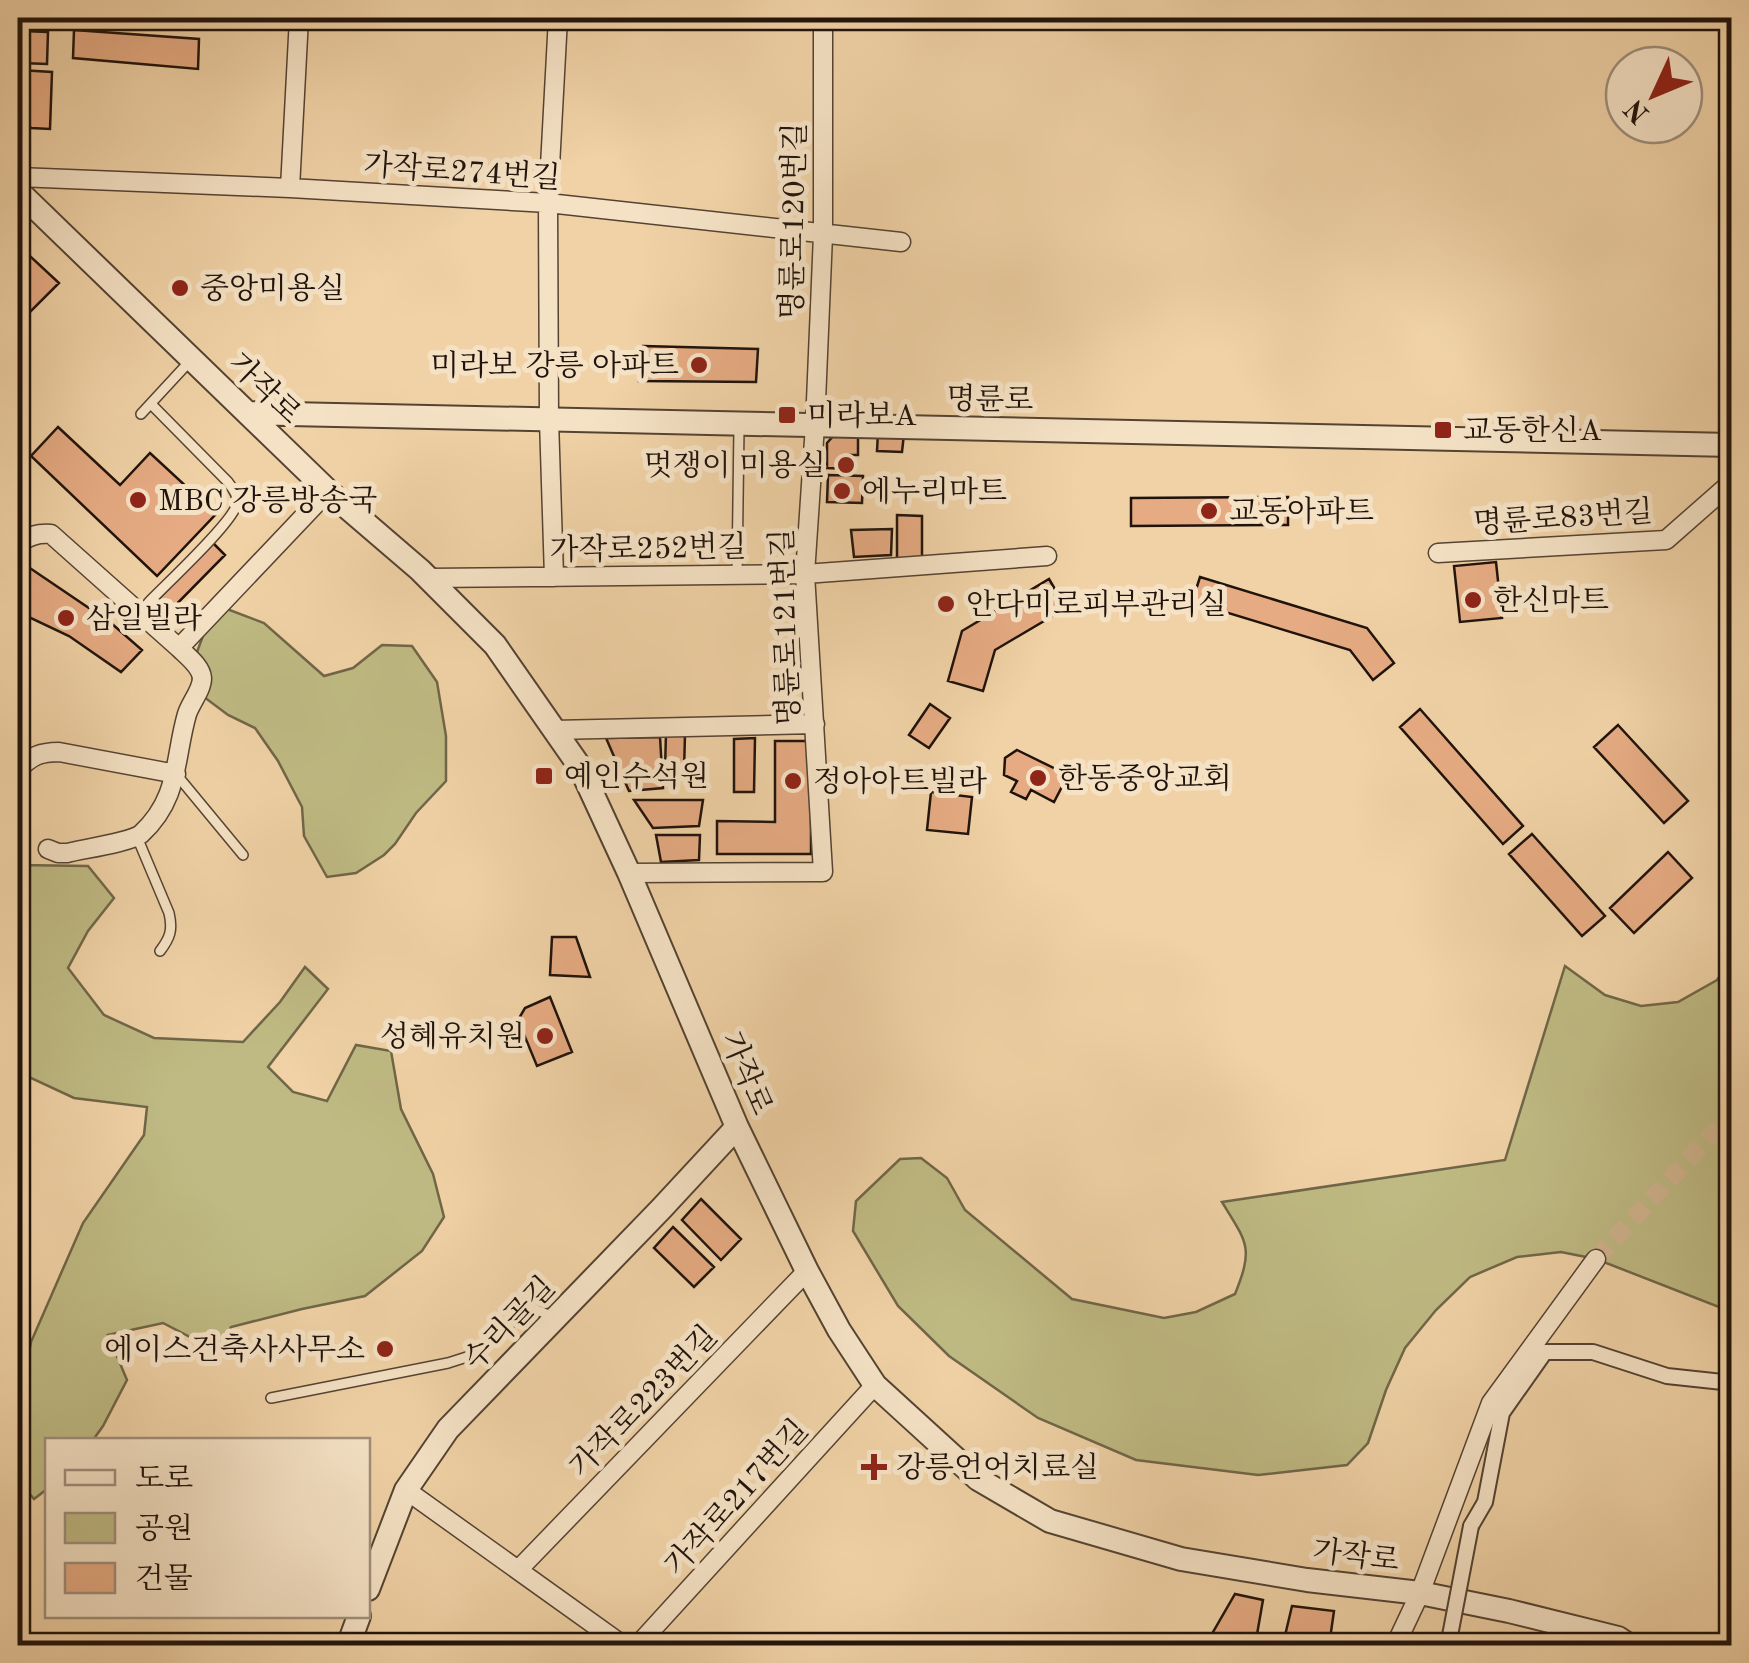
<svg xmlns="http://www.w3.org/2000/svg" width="1749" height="1663" font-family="'Old Standard TT','Noto Serif KR',serif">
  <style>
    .green { fill: #bfba83; stroke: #706648; stroke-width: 2.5 }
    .building { fill: #e6ab83; stroke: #20130c; stroke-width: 2.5 }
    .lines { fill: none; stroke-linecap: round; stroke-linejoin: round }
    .minor-tunnel { stroke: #d1b58f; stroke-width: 18; stroke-dasharray: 18 9; stroke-linecap: butt }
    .service-casing { stroke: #544332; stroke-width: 12 }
    .pedestrian-casing { stroke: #544332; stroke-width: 18 }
    .minor-casing { stroke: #544332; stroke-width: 21 }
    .tertiary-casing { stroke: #544332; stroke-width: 26 }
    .service { stroke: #f5e2c5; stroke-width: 9 }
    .pedestrian { stroke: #f5e2c5; stroke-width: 14 }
    .minor { stroke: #f5e2c5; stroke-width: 18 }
    .tertiary { stroke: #f5e2c5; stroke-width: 22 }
    .pedestrian-bridge-casing { stroke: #544332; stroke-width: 18; stroke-linecap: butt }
    .pedestrian-bridge { stroke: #f5e2c5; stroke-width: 14 }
    .poi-dot { fill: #8f2418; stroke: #f5e2c5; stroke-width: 4 }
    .labels { text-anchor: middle; stroke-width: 10; stroke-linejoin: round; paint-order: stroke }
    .street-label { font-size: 30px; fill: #20130c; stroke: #f5e2c5 }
    .poi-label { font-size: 30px; fill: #20130c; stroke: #f5e2c5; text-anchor: start }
  </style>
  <rect width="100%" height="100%" fill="#f0d2a6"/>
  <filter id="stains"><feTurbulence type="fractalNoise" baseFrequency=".002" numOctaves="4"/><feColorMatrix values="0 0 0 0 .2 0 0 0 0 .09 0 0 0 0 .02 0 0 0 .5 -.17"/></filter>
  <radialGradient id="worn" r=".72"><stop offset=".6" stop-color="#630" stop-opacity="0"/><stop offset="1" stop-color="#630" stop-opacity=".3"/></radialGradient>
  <!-- green -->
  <path class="green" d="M227,609L264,623L324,676L353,668L382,645L412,646L437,682L446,736V781L416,813L395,844L384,855L356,873L327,877L304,836L302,807L278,761L255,728L228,715L192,688L194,660L207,625Z
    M18,865L88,866L114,898L88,931L68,968L104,1015L154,1038L243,1042L280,1002L305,967L328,989L268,1067L293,1092L327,1101L356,1045L391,1051L401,1109L433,1174L444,1217L422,1251L365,1296L302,1309L231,1327L217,1351L163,1323L108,1335L127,1380L103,1426L93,1440H48L47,1489L34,1499L18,1480V1412L31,1342L83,1223L144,1135L147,1107L74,1098L18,1072Z
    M1731,960V1309H1724L1596,1259L1561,1252L1517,1257L1470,1277L1436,1310L1405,1348L1386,1390L1368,1443L1347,1465L1258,1475L1136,1460L1038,1418L949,1356L898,1306L853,1231L856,1201L900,1159L921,1158L947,1178L965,1210L1072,1299L1164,1318L1196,1312L1235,1294C1254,1247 1247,1243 1222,1202L1505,1160L1565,966L1605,995L1641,1006L1678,1002L1717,980Z"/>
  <!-- building -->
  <path class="building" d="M1626,18H1732V25L1626,22Z
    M74,30L199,39L198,69L73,58Z
    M22,31L48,32L47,64L21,63Z
    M19,70L52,72L50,129L31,128L18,111Z
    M18,245L59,283L30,312L18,300Z
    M643,346L758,349L756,382L639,381Z
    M58,427L120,485L150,453L216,514L157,576L31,456Z
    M878,432L904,434L902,452L877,451Z
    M836,433L858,434V455H850V469L827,468V443Z
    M828,475L863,476L862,503L827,502Z
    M1288,497V525L1131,526V498Z
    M897,515L922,516V558L897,559Z
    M892,529L891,555L854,557L851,530Z
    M213,543L225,555L159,622L147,611Z
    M18,560L111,623L142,650L121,672L69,636L18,612Z
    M1496,562L1502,618L1460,622L1454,566Z
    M1200,577L1367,628L1394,663L1373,680L1350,650L1192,602Z
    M1049,579L1066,608L995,650L983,691L948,681L962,631Z
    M930,704L950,718L929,748L909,735Z
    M1420,709L1523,826L1503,844L1400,727Z
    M1618,725L1688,801L1664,823L1594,747Z
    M666,733L685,734L684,771L665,770Z
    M660,737L663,788L629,791L606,738Z
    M755,738L754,792H734V739Z
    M775,741H811V854H717V821L775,822Z
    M1017,750L1068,775L1054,802L1031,790L1026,799L1011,792L1017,781L1004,775L1005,758Z
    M931,792L972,797L968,834L927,830Z
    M634,800H703L699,826L653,828Z
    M1532,834L1605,916L1582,936L1509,854Z
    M656,835H700L699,860L661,862Z
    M1668,852L1692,878L1634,933L1610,908Z
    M552,937H576L590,977L550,975Z
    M550,997L572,1052L537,1066L518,1020L525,1008Z
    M701,1199L741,1239L721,1260L682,1220Z
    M673,1227L714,1267L694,1287L654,1248Z
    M1235,1594L1263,1600L1255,1646H1205Z
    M1292,1606L1334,1611L1329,1646L1283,1644Z"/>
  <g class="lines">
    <!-- minor-tunnel -->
    <path class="minor-tunnel" d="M1596,1259L1732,1113"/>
    <!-- service casing -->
    <g class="service-casing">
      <path id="service" d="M141,414L190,361
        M737,575L739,427
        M148,603C164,586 235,521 237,503C238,494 232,488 228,482L151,404
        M176,774L243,855
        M137,837L169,913C173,930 170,938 160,951
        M271,1398L448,1363L473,1355L512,1322L535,1309L553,1317"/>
    </g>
    <!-- pedestrian casing -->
    <g class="pedestrian-casing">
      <path id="pedestrian" d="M1471,1526L1485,1502L1502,1413L1545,1352H1593L1667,1376L1732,1383"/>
    </g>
    <!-- minor casing -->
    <g class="minor-casing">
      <path id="minor" d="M18,177L290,188L548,203L901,242
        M290,188L299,18
        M18,544C29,536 37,533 51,534L179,648L328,491
        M1438,553L1666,540L1732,482
        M554,577L549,420L548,203L558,18
        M428,578L805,574L1047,556
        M554,730L815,724
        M18,770C31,756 40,752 59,752L176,774
        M48,849L58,853H67C83,849 131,842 141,834C180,798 174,759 187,714C191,702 202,690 202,678C201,666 187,656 179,648
        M629,873L823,872L805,574L815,425L823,235V18
        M406,1490L624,1646
        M519,1569L807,1271
        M637,1646L875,1385
        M1395,1646L1420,1593L1491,1403L1596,1259"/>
    </g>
    <!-- tertiary casing -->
    <g class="tertiary-casing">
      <path id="tertiary" d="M18,191L328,491L420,570L495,645L580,767L629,873L737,1127L807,1271L839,1330L875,1385L978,1479L1050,1521L1181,1559L1307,1580L1420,1593L1509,1611L1618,1638L1630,1646
        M248,413L1732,445
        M368,1589L406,1490L448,1429L661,1209L737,1127
        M348,1646L359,1616"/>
    </g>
    <!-- service -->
    <use href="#service" class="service"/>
    <!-- pedestrian -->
    <use href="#pedestrian" class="pedestrian"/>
    <!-- minor -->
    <use href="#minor" class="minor"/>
    <!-- tertiary -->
    <use href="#tertiary" class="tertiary"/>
    <!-- pedestrian-bridge casing -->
    <g class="pedestrian-bridge-casing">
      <path id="pedestrian-bridge" d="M1448,1646L1471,1526"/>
    </g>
    <!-- pedestrian-bridge -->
    <use href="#pedestrian-bridge" class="pedestrian-bridge"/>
  </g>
  <!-- markers -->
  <g class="poi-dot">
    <circle cx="180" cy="288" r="10"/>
    <circle cx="699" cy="365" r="10"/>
    <rect x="777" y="405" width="20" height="20" rx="5"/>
    <rect x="1433" y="420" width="20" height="20" rx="5"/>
    <circle cx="846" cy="465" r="10"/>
    <circle cx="842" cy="491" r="10"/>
    <circle cx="138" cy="500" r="10"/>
    <circle cx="1209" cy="511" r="10"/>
    <circle cx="1473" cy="600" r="10"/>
    <circle cx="946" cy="604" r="10"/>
    <circle cx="66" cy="618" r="10"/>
    <rect x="534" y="766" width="20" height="20" rx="5"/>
    <circle cx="1038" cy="778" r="10"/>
    <circle cx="793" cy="781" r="10"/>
    <circle cx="545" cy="1036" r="10"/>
    <circle cx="385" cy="1349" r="10"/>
    <path d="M869 1452h10v10h10v10h-10v10h-10v-10h-10v-10h10z"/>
  </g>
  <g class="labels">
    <!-- street labels -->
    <g class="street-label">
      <text transform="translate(462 171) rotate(4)" y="10">가작로274번길</text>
      <text transform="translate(793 221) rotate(-89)" y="10">명륜로120번길</text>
      <text transform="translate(265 388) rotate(44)" y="10">가작로</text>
      <text transform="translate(990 399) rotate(1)" y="10">명륜로</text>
      <text transform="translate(1563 517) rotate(-4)" y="10">명륜로83번길</text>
      <text transform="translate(648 548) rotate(-1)" y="10">가작로252번길</text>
      <text transform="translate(785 627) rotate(-92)" y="10">명륜로121번길</text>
      <text transform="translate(747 1073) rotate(67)" y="10">가작로</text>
      <text transform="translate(509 1323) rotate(-46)" y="10">수리골길</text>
      <text transform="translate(643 1401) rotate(-46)" y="10">가작로223번길</text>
      <text transform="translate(736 1497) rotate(-48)" y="10">가작로217번길</text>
      <text transform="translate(1356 1555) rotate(7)" y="10">가작로</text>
    </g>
    <!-- poi labels -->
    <g class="poi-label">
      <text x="200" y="298">중앙미용실</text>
      <text x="679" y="375" text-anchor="end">미라보 강릉 아파트</text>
      <text x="807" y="425">미라보A</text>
      <text x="1463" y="440">교동한신A</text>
      <text x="826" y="475" text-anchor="end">멋쟁이 미용실</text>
      <text x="862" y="501">에누리마트</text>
      <text x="158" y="510">MBC 강릉방송국</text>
      <text x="1229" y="521">교동아파트</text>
      <text x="1493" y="610">한신마트</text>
      <text x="966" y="614">안다미로피부관리실</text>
      <text x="86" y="628">삼일빌라</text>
      <text x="564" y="786">예인수석원</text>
      <text x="1058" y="788">한동중앙교회</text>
      <text x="813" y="791">정아아트빌라</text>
      <text x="525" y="1046" text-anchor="end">성혜유치원</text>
      <text x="365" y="1359" text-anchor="end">에이스건축사사무소</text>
      <text x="896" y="1477">강릉언어치료실</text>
    </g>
  </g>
  <!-- margin -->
  <rect width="1749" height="1663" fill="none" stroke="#f0d2a6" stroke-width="60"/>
  <rect x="20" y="20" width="1709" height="1623" fill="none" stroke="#20130c" stroke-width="5"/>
  <rect x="30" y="30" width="1689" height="1603" fill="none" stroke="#20130c" stroke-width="2.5"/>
  <!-- legend -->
  <rect x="45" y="1438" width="325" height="180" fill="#f5e2c5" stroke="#a08f7b" stroke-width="2.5"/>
  <rect x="65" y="1470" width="50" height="15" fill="#f5e2c5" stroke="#a08f7b" stroke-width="2.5"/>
  <text x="135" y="1488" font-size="30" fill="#20130c">도로</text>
  <rect x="65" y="1513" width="50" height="30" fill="#bfba83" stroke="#a08f7b" stroke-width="2.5"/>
  <text x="135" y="1538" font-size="30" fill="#20130c">공원</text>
  <rect x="65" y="1563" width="50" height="30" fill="#e6ab83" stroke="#a08f7b" stroke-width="2.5"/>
  <text x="135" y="1588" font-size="30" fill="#20130c">건물</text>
  <!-- north arrow -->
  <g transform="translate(1654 95) rotate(226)"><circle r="48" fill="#f5e2c5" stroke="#a08f7b" stroke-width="2.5"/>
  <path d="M0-8L18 38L0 25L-18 38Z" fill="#8f2418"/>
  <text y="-15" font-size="28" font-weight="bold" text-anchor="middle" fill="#20130c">N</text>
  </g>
  <rect width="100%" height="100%" filter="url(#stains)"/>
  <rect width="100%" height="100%" fill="url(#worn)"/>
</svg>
